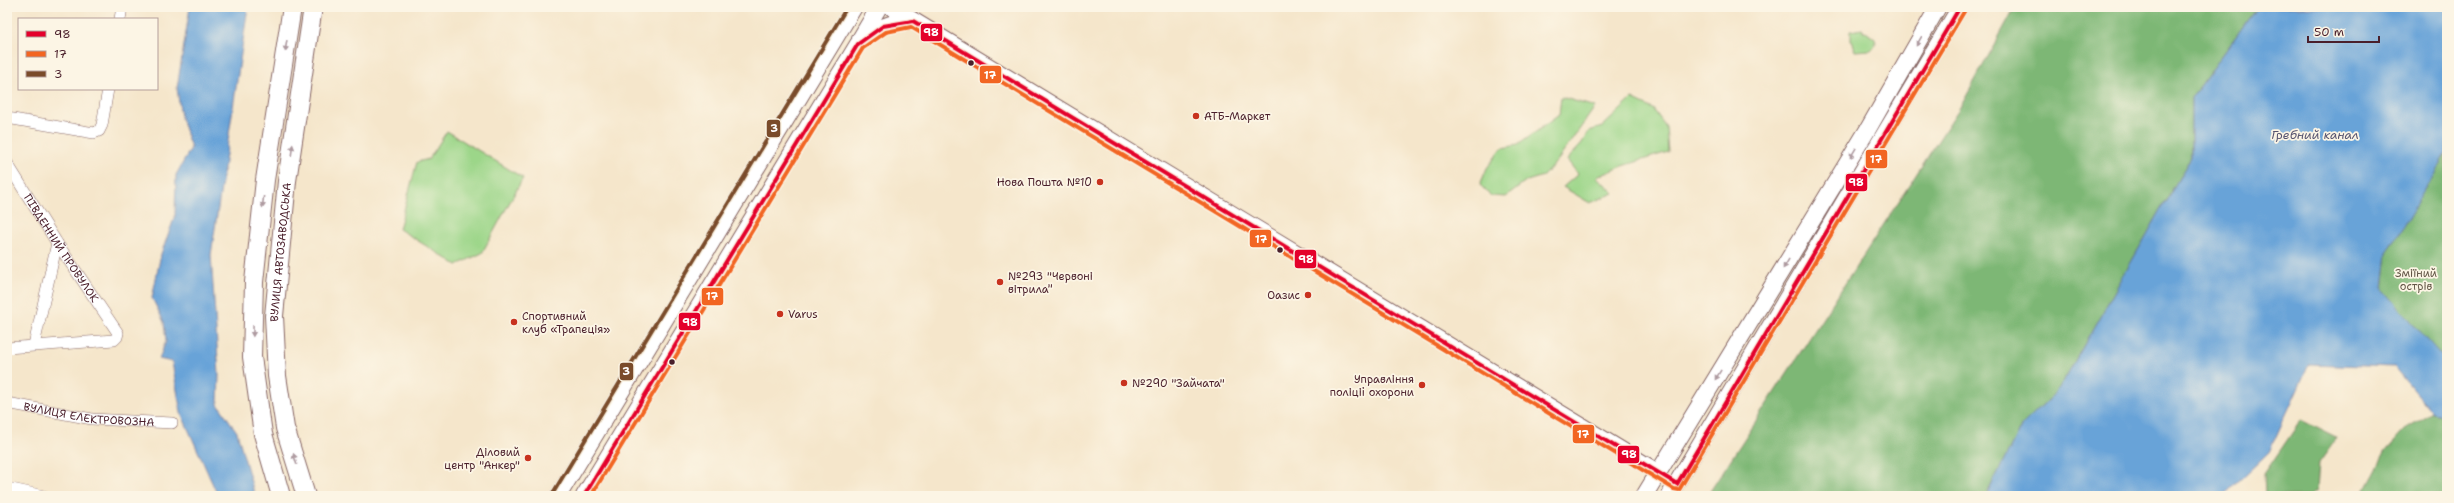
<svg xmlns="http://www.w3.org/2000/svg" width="2454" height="503" font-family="'Shantell Sans',sans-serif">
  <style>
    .green { fill: #9cd689; stroke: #737a5a }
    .forest { fill: #7db775; stroke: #646b50 }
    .water { fill: #68a3d8; stroke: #596182 }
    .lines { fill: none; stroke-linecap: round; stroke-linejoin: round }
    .street-casing { stroke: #866563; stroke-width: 12 }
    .secondary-casing { stroke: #866563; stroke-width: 18 }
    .primary-casing { stroke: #866563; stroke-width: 20 }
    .street { stroke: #fff; stroke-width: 11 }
    .secondary { stroke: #fff; stroke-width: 16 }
    .primary { stroke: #fff; stroke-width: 18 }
    .bus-1-casing { stroke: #fcf5e5; stroke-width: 7 }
    .bus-2-casing { stroke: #fcf5e5; stroke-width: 7 }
    .bus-3-casing { stroke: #fcf5e5; stroke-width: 7 }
    .bus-1 { stroke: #e4002b; stroke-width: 4 }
    .bus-2 { stroke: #f26522; stroke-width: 4 }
    .bus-3 { stroke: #7a4b2a; stroke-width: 4 }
    .oneway { fill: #ae9aa0 }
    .bus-dot { fill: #4a1f2b; stroke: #fcf5e5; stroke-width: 1.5 }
    .poi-dot { fill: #c8321e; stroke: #fcf5e5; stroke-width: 1.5 }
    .labels { text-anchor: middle; stroke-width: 3.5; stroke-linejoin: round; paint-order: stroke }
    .poi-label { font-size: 11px; fill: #4a1f2b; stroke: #fcf5e5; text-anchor: start }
    .street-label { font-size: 11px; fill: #4a1f2b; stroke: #fcf5e5 }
    .park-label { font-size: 11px; fill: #635647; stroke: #fcf5e5 }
    .water-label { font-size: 12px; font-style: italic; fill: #565470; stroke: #fcf5e5 }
    .line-badge { stroke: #fcf5e5; stroke-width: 1.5 }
    .badge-label { font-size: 11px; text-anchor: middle; font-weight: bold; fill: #fff }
  </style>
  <rect width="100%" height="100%" fill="#fcf5e5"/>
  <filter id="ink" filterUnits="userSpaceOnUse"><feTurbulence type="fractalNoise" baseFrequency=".025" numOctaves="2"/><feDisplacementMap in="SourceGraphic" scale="8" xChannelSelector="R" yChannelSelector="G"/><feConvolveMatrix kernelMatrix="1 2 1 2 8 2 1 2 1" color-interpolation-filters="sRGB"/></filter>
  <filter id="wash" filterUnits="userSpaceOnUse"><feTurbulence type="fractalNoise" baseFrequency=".012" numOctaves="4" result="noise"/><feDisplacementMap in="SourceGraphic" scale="16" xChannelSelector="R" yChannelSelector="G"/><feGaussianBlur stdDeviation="0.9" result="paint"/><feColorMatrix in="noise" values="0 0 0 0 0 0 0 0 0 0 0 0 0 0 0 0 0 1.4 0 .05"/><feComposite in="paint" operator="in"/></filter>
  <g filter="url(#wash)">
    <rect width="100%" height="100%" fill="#f5e6cb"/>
    <!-- green -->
    <path class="green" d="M1862,29L1875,39L1876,44L1871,50L1855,51L1851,41V31Z
      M1561,97L1595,107L1558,160L1543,176L1527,181L1506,197L1491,196L1480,185L1487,168L1502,148L1518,145L1559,115Z
      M1632,99L1653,109L1666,127L1668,152L1623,166L1597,177L1614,193L1590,203L1563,187L1578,174L1567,160L1580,146L1589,131L1602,127Z
      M447,131L523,178L482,253L457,265L399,229L417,162L429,159Z"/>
    <!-- forest -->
    <path class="forest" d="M2015,7H2257L2191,99V157L2059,389L2022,425L1986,496H1707L1962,104Z
      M2447,153V356L2439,354L2383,289L2387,253Z
      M2433,413L2447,416V496H2362L2386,451L2405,430Z
      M2301,420L2337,438L2319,463L2317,490L2309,496H2267L2265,494L2264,474Z"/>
    <!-- water -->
    <path class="water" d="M190,7H248L211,255L219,375L218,404L237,432L255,496H218L181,413L172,362L159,359L166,341L164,322L152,298L161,254L175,216L176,175L191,148L181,118L177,88Z
      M2257,7H2447V153L2387,253L2383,289L2439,353L2447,356V416L2433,413L2395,367L2309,364L2269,452L2223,496H1986L2022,425L2059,389L2191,157V99Z"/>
  </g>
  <g filter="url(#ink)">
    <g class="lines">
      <!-- street casing -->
      <g class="street-casing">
        <g id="street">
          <path d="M120,19L122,7"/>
          <path d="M7,118L94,133L99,131L102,125L108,89"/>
          <path id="s1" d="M7,163L57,243L118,333L117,337L114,340L7,348"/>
          <path d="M34,345L57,243"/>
          <path id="s2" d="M7,403L92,419L172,423"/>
          <path d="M7,488L44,496"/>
        </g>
      </g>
      <!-- secondary casing -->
      <g class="secondary-casing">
        <path id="secondary" d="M891,7L1659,473
          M860,39L879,7
          M558,496L854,7
          M584,496L858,44C874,28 891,21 913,21
          M1644,496L1868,129L1938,7
          M1669,496L1960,7"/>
      </g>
      <!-- primary casing -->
      <g class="primary-casing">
        <g id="primary">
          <path d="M281,496L263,434L252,357L254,282L265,180L292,7"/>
          <path id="s3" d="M306,496L285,428L277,376L274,316L287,181L313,7"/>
        </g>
      </g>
      <!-- street -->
      <use href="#street" class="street"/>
      <!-- secondary -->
      <use href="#secondary" class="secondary"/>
      <!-- primary -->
      <use href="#primary" class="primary"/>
      <!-- bus-1 casing -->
      <g class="bus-1-casing">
        <path id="bus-1" d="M584,496L858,44L883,26L913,21L1677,484L1960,7"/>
      </g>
      <!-- bus-2 casing -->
      <g class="bus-2-casing">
        <path id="bus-2" d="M591,496L863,48L886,32L911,27L1674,489L1679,490L1965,10"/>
      </g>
      <!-- bus-3 casing -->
      <g class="bus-3-casing">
        <path id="bus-3" d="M553,493L847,7"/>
      </g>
      <!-- bus-1 -->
      <use href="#bus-1" class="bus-1"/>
      <!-- bus-2 -->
      <use href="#bus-2" class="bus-2"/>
      <!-- bus-3 -->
      <use href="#bus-3" class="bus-3"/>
    </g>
    <!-- one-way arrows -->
    <defs><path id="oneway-solid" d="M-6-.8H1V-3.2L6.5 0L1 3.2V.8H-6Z"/></defs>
    <g class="oneway">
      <use href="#oneway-solid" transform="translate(1919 41) rotate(120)"/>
      <use href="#oneway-solid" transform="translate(286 46) rotate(99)"/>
      <use href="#oneway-solid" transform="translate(292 150) rotate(-82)"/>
      <use href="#oneway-solid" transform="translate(1853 153) rotate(121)"/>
      <use href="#oneway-solid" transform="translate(263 202) rotate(96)"/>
      <use href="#oneway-solid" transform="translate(1786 264) rotate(121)"/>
      <use href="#oneway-solid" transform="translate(253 331) rotate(91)"/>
      <use href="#oneway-solid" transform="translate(1718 375) rotate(121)"/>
      <use href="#oneway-solid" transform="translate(295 459) rotate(-107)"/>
    </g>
  </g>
  <!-- markers -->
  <g class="bus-dot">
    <circle cx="971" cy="63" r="3.5"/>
    <circle cx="1280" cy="250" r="3.5"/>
    <circle cx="672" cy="362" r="3.5"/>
  </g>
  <g class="poi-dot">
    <circle cx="1196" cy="116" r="4"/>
    <circle cx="1100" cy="182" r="4"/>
    <circle cx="1000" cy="282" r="4"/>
    <circle cx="1308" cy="295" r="4"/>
    <circle cx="780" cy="314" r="4"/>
    <circle cx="514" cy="322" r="4"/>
    <circle cx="1124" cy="383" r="4"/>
    <circle cx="1422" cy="385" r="4"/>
    <circle cx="528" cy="458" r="4"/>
  </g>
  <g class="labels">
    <!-- poi labels -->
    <g class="poi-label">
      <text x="1204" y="120">АТБ-Маркет</text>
      <text x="1092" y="186" text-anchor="end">Нова Пошта №10</text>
      <text x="1008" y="280">№293 "Червоні<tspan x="1008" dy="13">вітрила"</tspan></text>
      <text x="1300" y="299" text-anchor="end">Оазис</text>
      <text x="788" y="318">Varus</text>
      <text x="522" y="320">Спортивний<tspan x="522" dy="13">клуб «Трапеція»</tspan></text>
      <text x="1414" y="383" text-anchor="end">Управлiння<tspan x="1414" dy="13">полiцii охорони</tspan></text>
      <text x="1132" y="387">№290 "Зайчата"</text>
      <text x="520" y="456" text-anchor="end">Діловий<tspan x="520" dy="13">центр "Анкер"</tspan></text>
    </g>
    <!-- street labels -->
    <g class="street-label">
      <text dy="4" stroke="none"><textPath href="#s1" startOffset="101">ПІВДЕННИЙ ПРОВУЛОК</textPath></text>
      <text dy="4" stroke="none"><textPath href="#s3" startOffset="248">ВУЛИЦЯ АВТОЗАВОДСЬКА</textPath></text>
      <text dy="4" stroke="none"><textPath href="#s2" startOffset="83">ВУЛИЦЯ ЕЛЕКТРОВОЗНА</textPath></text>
    </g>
    <!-- park labels -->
    <g class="park-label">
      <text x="2416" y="277">Зміїний<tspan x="2416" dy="13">острів</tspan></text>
    </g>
    <!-- water labels -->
    <g class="water-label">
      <text x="2315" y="139">Гребний канал</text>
    </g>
  </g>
  <g class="line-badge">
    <rect x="920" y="23" width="23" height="19" rx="4" fill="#e4002b"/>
    <rect x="979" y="65" width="23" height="19" rx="4" fill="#f26522"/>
    <rect x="766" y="119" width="15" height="19" rx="4" fill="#7a4b2a"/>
    <rect x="1865" y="149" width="23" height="20" rx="4" fill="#f26522"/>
    <rect x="1845" y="173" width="23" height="19" rx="4" fill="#e4002b"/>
    <rect x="1249" y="229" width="23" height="19" rx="4" fill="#f26522"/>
    <rect x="1294" y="249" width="23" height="20" rx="4" fill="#e4002b"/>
    <rect x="701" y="287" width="23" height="19" rx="4" fill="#f26522"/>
    <rect x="678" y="312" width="23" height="19" rx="4" fill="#e4002b"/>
    <rect x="619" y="362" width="15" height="19" rx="4" fill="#7a4b2a"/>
    <rect x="1572" y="424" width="23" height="20" rx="4" fill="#f26522"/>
    <rect x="1617" y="445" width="23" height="19" rx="4" fill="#e4002b"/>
  </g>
  <g class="badge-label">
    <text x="931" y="36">98</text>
    <text x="990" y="79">17</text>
    <text x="774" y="132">3</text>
    <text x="1876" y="163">17</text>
    <text x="1856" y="186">98</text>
    <text x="1261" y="243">17</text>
    <text x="1306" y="263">98</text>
    <text x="712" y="300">17</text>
    <text x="690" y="326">98</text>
    <text x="626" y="375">3</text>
    <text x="1583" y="438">17</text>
    <text x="1629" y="458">98</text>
  </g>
  <!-- margin -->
  <rect width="2454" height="503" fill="none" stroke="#fcf5e5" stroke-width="24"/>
  <!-- legend -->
  <rect x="18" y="18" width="140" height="72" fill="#fcf5e5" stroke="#b59f9b"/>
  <rect x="26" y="31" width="20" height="6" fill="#e4002b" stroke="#b59f9b"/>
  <text x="54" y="38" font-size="12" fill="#4a1f2b">98</text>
  <rect x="26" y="51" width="20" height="6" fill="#f26522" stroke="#b59f9b"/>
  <text x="54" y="58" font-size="12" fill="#4a1f2b">17</text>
  <rect x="26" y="71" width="20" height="6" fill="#7a4b2a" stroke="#b59f9b"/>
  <text x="54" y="78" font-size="12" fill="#4a1f2b">3</text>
  <!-- scale -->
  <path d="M2308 36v6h71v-6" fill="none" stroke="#4a1f2b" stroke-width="2"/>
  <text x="2314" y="36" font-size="12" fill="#4a1f2b" stroke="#fcf5e5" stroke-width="3" paint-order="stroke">50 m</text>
</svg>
